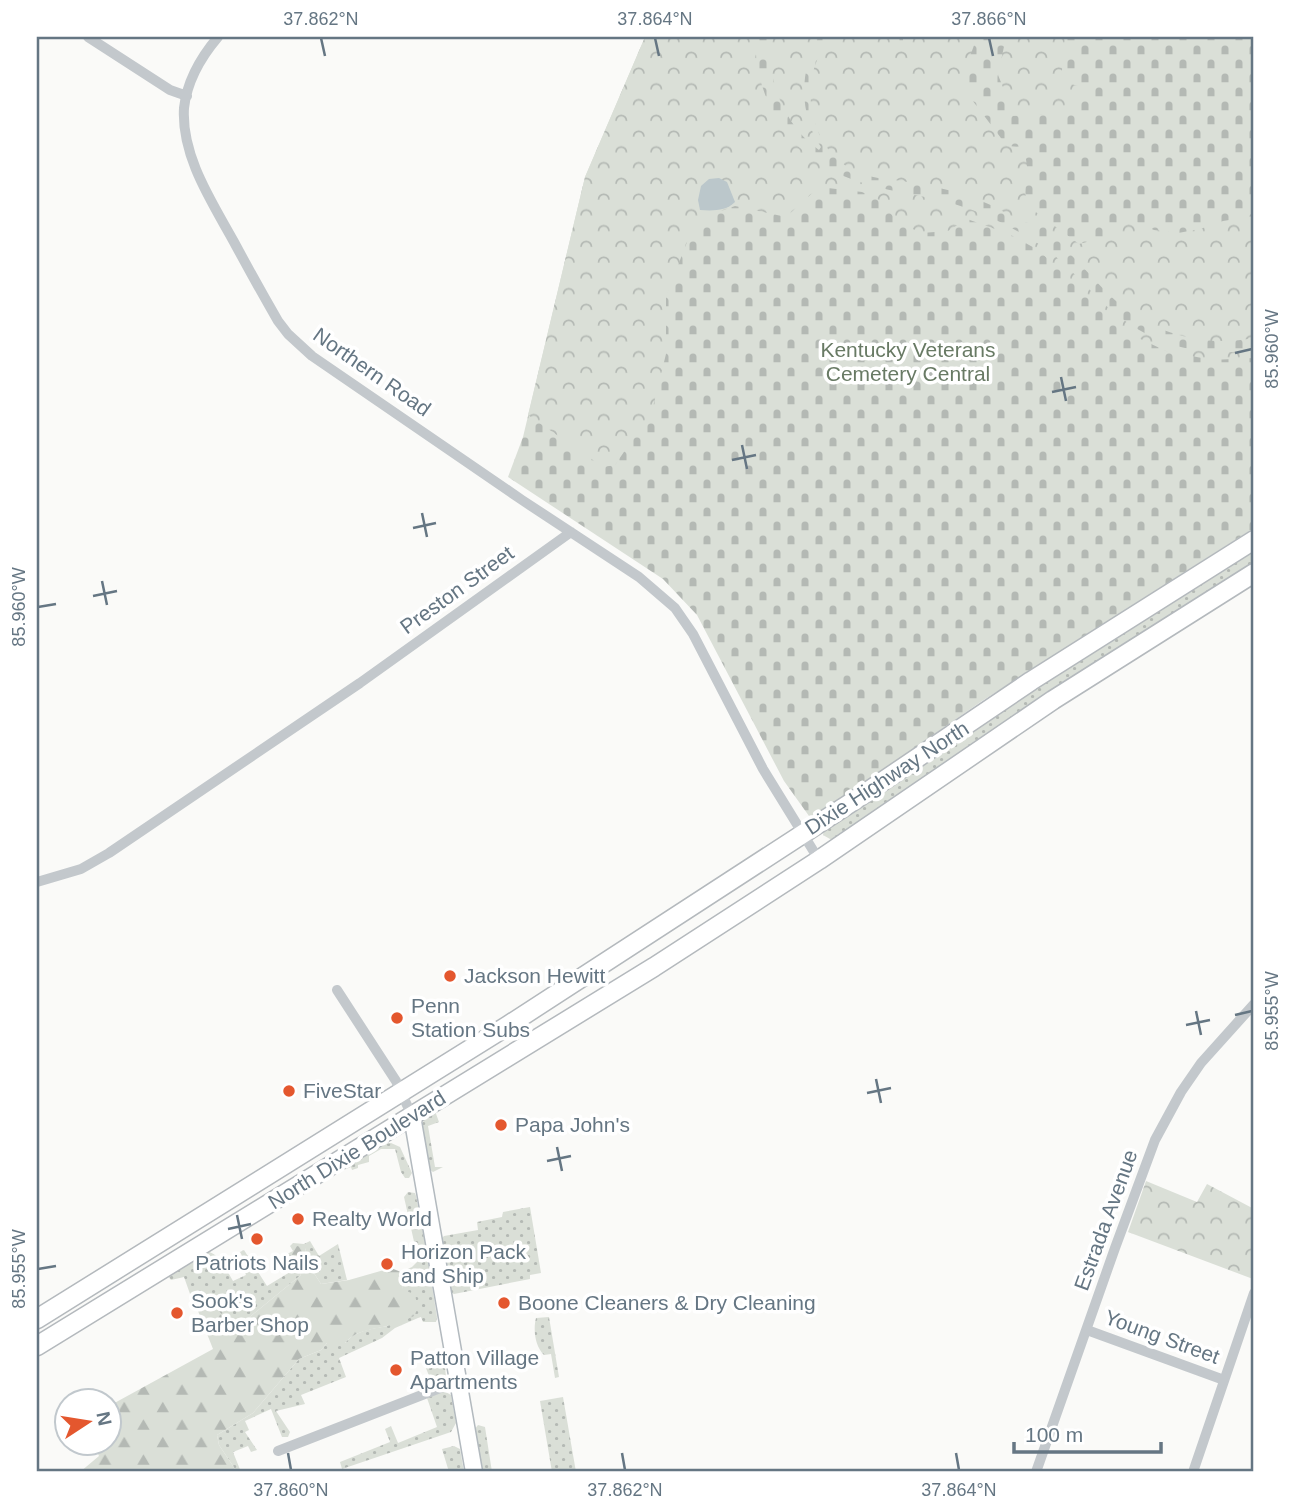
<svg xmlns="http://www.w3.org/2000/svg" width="1291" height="1509" font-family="Helvetica,sans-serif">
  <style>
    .grass { fill: url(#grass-dots) }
    .forest { fill: url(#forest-firs) }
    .cemetery { fill: url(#cemetery-stones) }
    .park { fill: url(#park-crowns) }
    .water { fill: #bbc7cb }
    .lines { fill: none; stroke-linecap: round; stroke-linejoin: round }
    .secondary-casing { stroke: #b3babf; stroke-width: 19 }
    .trunk-casing { stroke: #b4b9bd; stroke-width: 21 }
    .minor { stroke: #c3c8cc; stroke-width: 10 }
    .secondary { stroke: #fff; stroke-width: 16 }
    .trunk { stroke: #fff; stroke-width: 18 }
    .ticks { fill: none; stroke: #657683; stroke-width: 2.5 }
    .poi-dot { fill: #e4572e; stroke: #fff; stroke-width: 2.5 }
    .labels { text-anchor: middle; stroke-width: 7; stroke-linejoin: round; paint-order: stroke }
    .park-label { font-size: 21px; fill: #687a64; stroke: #fff }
    .street-label { font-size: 21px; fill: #657683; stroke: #fff }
    .poi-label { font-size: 21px; fill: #657683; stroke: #fff; text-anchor: start }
    .neatline { fill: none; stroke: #657683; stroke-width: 2.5 }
    .ticks-label { font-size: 18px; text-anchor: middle; fill: #657683 }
  </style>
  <defs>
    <pattern id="grass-dots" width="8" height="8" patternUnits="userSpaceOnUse" patternTransform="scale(1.75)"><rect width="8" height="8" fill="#dadfd7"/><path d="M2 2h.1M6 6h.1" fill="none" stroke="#b4b9b4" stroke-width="1.8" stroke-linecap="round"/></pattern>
    <pattern id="forest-firs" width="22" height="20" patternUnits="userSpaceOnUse" patternTransform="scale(1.75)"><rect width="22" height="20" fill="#dadfd7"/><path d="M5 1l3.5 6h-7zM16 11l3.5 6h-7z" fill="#b4b9b4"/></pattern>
    <pattern id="cemetery-stones" width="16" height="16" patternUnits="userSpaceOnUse" patternTransform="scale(1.75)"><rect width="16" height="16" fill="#dadfd7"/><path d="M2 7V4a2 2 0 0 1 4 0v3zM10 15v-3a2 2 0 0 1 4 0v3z" fill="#b4b9b4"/></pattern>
    <pattern id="park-crowns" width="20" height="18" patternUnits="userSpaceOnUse" patternTransform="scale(1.75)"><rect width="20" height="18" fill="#dadfd7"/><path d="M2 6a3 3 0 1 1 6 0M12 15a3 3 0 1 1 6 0" fill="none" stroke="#b4b9b4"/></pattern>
  </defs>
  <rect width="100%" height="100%" fill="#fafaf8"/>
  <!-- grass -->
  <path class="grass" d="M1254,549V561L837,839H830L823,835L824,829L980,723Z
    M435,1111L439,1122L428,1126L435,1167H443L433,1172L429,1169L422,1125L425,1117Z
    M391,1143L400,1147L412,1173L409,1178H405L401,1172L395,1149H381L369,1156V1162L358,1165V1168L352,1170L351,1167L344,1170L341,1167L378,1145Z
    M408,1192L415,1193L416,1196L425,1243L424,1247L419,1250L415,1246L404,1197Z
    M530,1207L541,1273L530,1275V1279L454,1294L450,1292L441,1239L444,1236L478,1230L477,1222L502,1217L503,1212Z
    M310,1241L319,1256L338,1244L347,1280L321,1284L310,1267L305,1248L291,1256L301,1275L235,1329L209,1301L198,1311L195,1308L184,1277L171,1280L166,1274L207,1251C221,1255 226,1270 233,1281L246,1275C242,1267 245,1260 240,1252L244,1250L267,1286L295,1269L287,1254L293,1251L290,1246L293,1243L304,1244Z
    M420,1259L428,1261L437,1317L436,1322H423L421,1317L418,1318L395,1328L382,1338L339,1358L346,1377L301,1395L305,1404L276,1411L290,1432L288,1437H282L271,1409L245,1421L249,1430L245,1432L257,1450L251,1452L248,1446L233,1452L241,1472H237L219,1445L217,1435L253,1413L299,1359L321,1350L327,1343H345C356,1330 372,1329 388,1326L403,1289L401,1272L412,1267Z
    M549,1317L559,1377L555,1378L551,1354L544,1355C535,1346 533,1330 536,1318Z
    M416,1350L444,1356L446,1377L432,1383L421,1356L419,1357Z
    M444,1391L451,1395L456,1423L451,1432L342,1469L340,1462L390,1442L385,1429L391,1426L398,1443L437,1427L427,1398Z
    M563,1397L576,1472H552L540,1401Z
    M478,1425L485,1427L492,1472H481L474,1430Z
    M454,1446L460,1449L464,1472H449L442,1449Z"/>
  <!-- forest -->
  <path class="forest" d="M297,1246L305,1248L310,1267L321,1284L349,1280L391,1268L401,1272L403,1289L415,1295L418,1308L414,1316C405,1320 396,1324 387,1326C371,1330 356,1330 345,1343H327L321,1350L299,1359L253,1413L217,1435L219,1445L237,1472H80L99,1456L93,1443L108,1442L109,1406L213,1349L198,1311L209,1300L235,1329L301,1275L291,1256Z"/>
  <!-- cemetery -->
  <path class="cemetery" d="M645,37H1254V528L982,701L818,815L809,816L784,781L697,615L663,579L508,477L523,437L585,177Z"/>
  <!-- park -->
  <path class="park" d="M645,37H756C753,76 771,120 799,147C852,198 923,187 985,215C1006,224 1027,236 1046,249C1064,262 1080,280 1096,296C1140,341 1192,359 1254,350V358L1212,360L1166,351L1132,335L1038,250L1009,234L967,219L948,231L922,233L899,223L879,200L862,192L819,187L786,217L735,206L710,215L689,237L666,296V354L652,411L615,465L603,467L528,415L585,177Z
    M768,37H819C799,70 799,115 821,147L819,150C783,125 768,79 768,37Z
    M830,37H892L898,44L903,41V37H977L960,84L1007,146L1024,147L1027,166L1025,193L1029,207L1079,244L1102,238L1132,220L1154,230L1178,233L1200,229L1223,221L1254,216V338C1208,347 1160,336 1122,306C1103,291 1087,270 1069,253L1064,244L1065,240L1036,221L1034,224C1020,223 1007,213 995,207C984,202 972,197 960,193C941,188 922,184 902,181C887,179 869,178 855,171C815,152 801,99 817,60C820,52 826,44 830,37Z
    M1006,37H1065L1061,81L1078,86L1079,112L1010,116L1009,102L998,75Z
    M1146,1181L1197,1202L1207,1184L1254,1209L1253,1279L1128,1232Z"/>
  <!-- water -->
  <path class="water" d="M719,178L727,182L735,202C726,211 713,211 700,210L698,200L701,186L709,179Z"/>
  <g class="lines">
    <!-- secondary casing -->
    <g class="secondary-casing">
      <path id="secondary" d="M412,1116L474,1472"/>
    </g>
    <!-- trunk casing -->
    <g class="trunk-casing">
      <path id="trunk" d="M37,1319L504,1028L855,800L1031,681L1254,540
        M37,1346L654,967L819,860L1053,700L1254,573"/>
    </g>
    <!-- minor -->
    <path class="minor" d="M88,37L170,90L187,96
      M218,37C201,57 187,81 184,108C181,156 212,202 234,242C248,268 263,295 278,321L288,334L312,356L522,500L639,577L675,608L693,634L763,769L819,860
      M37,882L81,869L109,853L360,683L571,532
      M337,990L396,1081L412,1116
      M1087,1330L1224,1380
      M278,1451L458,1381
      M1036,1472L1115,1248L1155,1140L1181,1092L1201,1063L1254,1004
      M1193,1472L1254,1293"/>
    <!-- secondary -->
    <use href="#secondary" class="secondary"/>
    <!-- trunk -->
    <use href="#trunk" class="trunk"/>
  </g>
  <!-- ticks -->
  <path class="ticks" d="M321,38L325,56M655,38L659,56M989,38L993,56M1235,353L1252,349M1061,377L1066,401M1052,392L1076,387M742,445L747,469M732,460L756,455M422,513L427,537M413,528L436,523M102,581L107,605M93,596L117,591M38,607L56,604M1196,1011L1201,1035M1235,1015L1252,1011M1186,1025L1210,1020M876,1079L881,1103M867,1093L891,1088M557,1147L562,1171M547,1161L571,1156M237,1215L242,1239M228,1229L251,1224M38,1269L56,1266M288,1453L291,1470M622,1453L625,1470M956,1453L959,1470"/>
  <!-- markers -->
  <g class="poi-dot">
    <circle cx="450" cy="976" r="7"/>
    <circle cx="397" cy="1018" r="7"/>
    <circle cx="289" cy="1091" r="7"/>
    <circle cx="501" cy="1125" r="7"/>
    <circle cx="298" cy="1219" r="7"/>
    <circle cx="257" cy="1239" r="7"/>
    <circle cx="387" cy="1264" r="7"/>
    <circle cx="504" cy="1303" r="7"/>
    <circle cx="177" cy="1313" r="7"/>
    <circle cx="396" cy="1370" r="7"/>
  </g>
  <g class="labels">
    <!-- park labels -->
    <g class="park-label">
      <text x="908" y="357">Kentucky Veterans<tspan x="908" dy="24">Cemetery Central</tspan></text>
    </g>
    <!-- street labels -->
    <g class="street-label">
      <text transform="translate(372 372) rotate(35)" y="7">Northern Road</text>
      <text transform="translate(457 590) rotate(-36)" y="7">Preston Street</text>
      <text transform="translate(887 778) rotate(-33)" y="7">Dixie Highway North</text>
      <text transform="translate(357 1150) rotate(-32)" y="7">North Dixie Boulevard</text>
      <text transform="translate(1106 1220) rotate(-70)" y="7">Estrada Avenue</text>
      <text transform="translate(1162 1337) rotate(20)" y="7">Young Street</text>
    </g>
    <!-- poi labels -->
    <g class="poi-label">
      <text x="464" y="983">Jackson Hewitt</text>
      <text x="411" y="1013">Penn<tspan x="411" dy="24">Station Subs</tspan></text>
      <text x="303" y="1098">FiveStar</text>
      <text x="515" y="1132">Papa John's</text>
      <text x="312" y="1226">Realty World</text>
      <text x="401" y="1259">Horizon Pack<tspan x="401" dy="24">and Ship</tspan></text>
      <text x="257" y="1270" text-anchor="middle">Patriots Nails</text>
      <text x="191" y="1308">Sook's<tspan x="191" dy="24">Barber Shop</tspan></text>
      <text x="518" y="1310">Boone Cleaners &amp; Dry Cleaning</text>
      <text x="410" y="1365">Patton Village<tspan x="410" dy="24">Apartments</tspan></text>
    </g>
  </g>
  <!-- border -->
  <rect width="1291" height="1509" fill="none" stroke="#ffffff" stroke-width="77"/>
  <!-- north arrow -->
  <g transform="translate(88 1422) rotate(78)"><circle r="33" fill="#ffffff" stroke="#c1c8cd" stroke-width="2"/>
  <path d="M0-5L12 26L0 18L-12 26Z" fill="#e4572e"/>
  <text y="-10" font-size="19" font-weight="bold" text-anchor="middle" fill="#657683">N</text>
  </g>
  <!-- scale -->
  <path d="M1014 1442v10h147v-10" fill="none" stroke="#657683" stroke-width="3.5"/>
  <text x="1025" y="1442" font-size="21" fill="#657683" stroke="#ffffff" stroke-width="5" paint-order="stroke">100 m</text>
  <rect x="38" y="38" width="1214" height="1432" class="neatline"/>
  <g class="ticks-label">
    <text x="321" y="25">37.862°N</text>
    <text x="655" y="25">37.864°N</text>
    <text x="989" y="25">37.866°N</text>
    <text transform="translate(1272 349) rotate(-90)" y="6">85.960°W</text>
    <text transform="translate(19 607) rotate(-90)" y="6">85.960°W</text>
    <text transform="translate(1272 1011) rotate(-90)" y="6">85.955°W</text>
    <text transform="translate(19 1269) rotate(-90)" y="6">85.955°W</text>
    <text x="291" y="1496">37.860°N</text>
    <text x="625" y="1496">37.862°N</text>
    <text x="959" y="1496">37.864°N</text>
  </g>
</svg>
